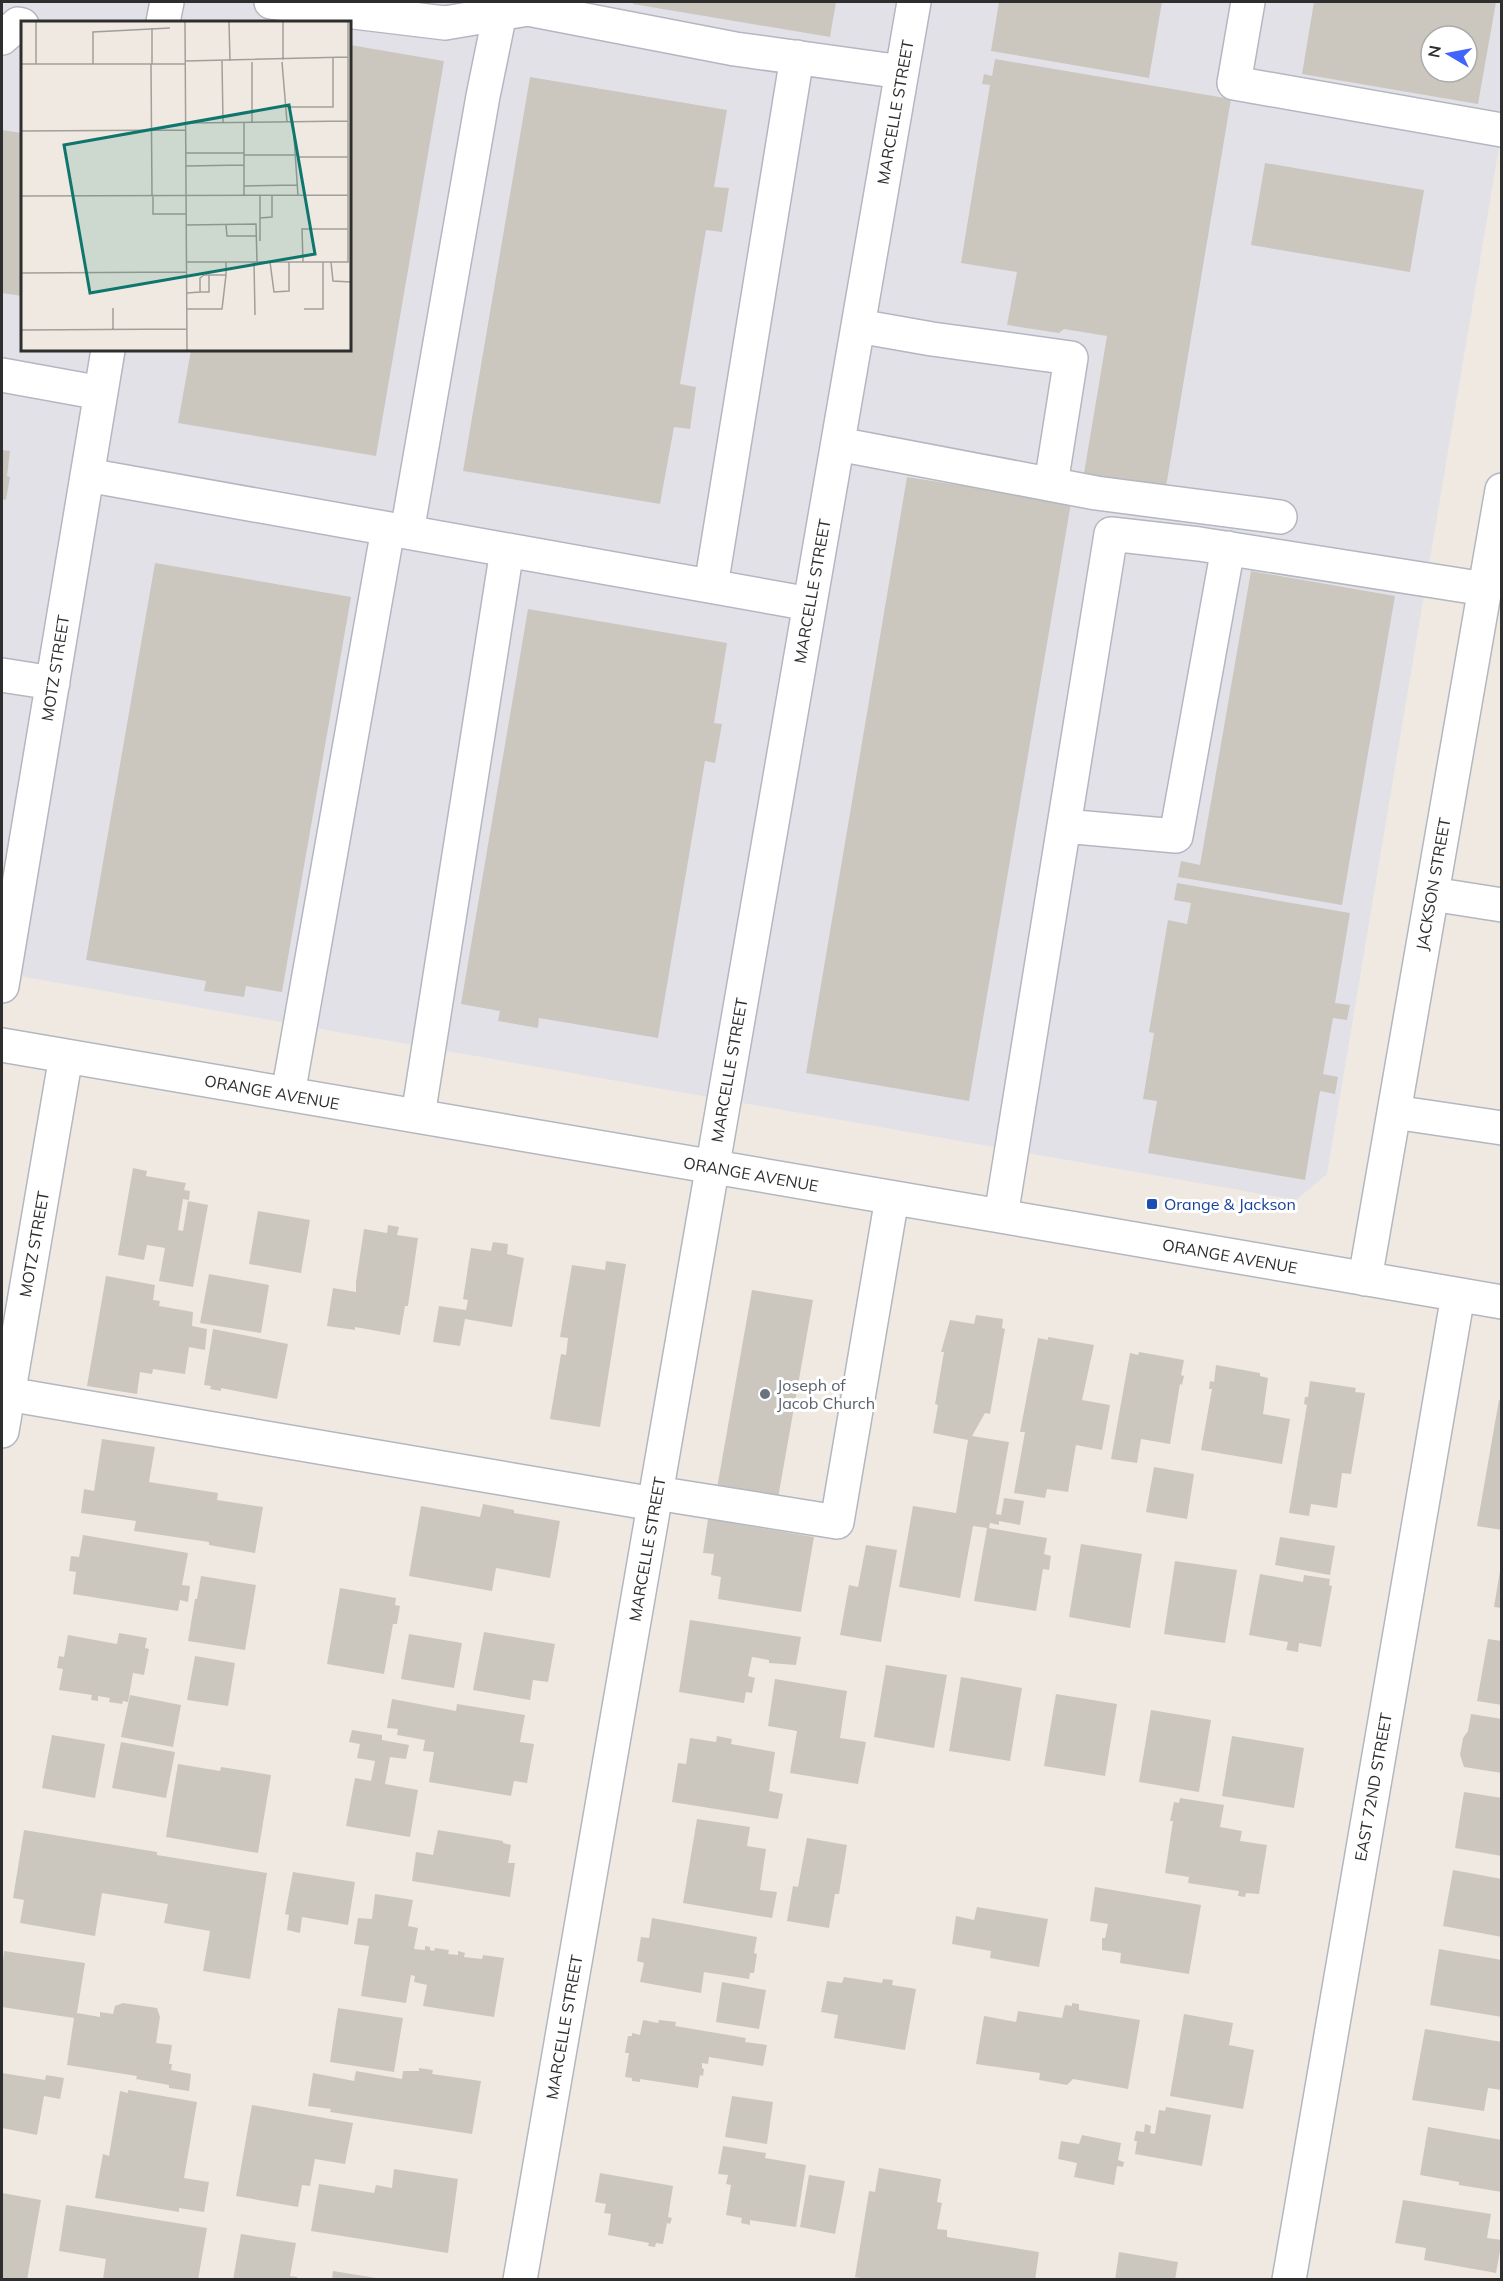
<svg xmlns="http://www.w3.org/2000/svg" width="1503" height="2281" font-family="Mulish,sans-serif">
  <style>
    .industrial { fill: #e3e1e8; fill-rule: evenodd }
    .building { fill: #cbc7bf; fill-rule: evenodd }
    .lines { fill: none; stroke-linecap: round; stroke-linejoin: round }
    .minor-casing { stroke: #b4b7c1; stroke-width: 36 }
    .minor { stroke: #fff; stroke-width: 33 }
    .transit-dot { fill: #1a4fb4; stroke: #fff; stroke-width: 2 }
    .worship-dot { fill: #6b7280; stroke: #fff; stroke-width: 2 }
    .labels { text-anchor: middle; stroke-width: 6; stroke-linejoin: round; paint-order: stroke }
    .street-label { font-size: 16px; fill: #2e2e2e; stroke: #fff }
    .transit-label { font-size: 16px; fill: #164399; stroke: #fff; text-anchor: start }
    .worship-label { font-size: 16px; fill: #5b616d; stroke: #fff; text-anchor: start }
    .inset-road { fill: none; stroke: #a29e99; stroke-width: 1.5 }
    .view { fill: #0f766e; fill-opacity: 0.15; stroke: #0f766e; stroke-width: 3 }
    .inset-edge { fill: none; stroke: #2e2e2e; stroke-width: 3 }
  </style>
  <rect width="100%" height="100%" fill="#efe9e1"/>
  <!-- industrial -->
  <path class="industrial" d="M2,2H1501V135L1327,1174L1296,1200L2,973ZM22,22H350V350H22ZM1431,36H1467V72H1431Z"/>
  <!-- building -->
  <path class="building" d="M633,2H836L830,37L633,4Z
    M999,2H1162L1149,78L991,51Z
    M1314,2H1496L1478,104L1302,74ZM1431,36H1467V72H1431Z
    M350,45L444,61L376,456L178,423L191,350H350Z
    M995,59L1231,99L1165,493L1083,479L1107,336L1064,329L1059,333L1007,325L1017,272L961,263L990,85L982,84L984,74L992,76Z
    M530,77L727,110L714,187L729,188L722,232L706,230L680,384L696,387L690,429L674,427L660,504L463,471Z
    M2,130L22,133V296L2,293Z
    M1265,163L1424,190L1410,272L1251,245Z
    M2,450L10,451L7,476L10,477L6,500L2,499Z
    M961,470L974,471L972,486L1071,503L969,1101L806,1073L907,477L958,485Z
    M155,563L351,597L282,992L246,986L244,997L204,991L206,981L86,960Z
    M1251,571L1395,596L1342,905L1178,877L1181,861L1200,865Z
    M528,609L727,643L714,723L722,724L715,763L705,761L658,1038L539,1018L538,1028L498,1021L500,1011L461,1004Z
    M1177,883L1350,913L1335,1003L1350,1005L1347,1020L1333,1018L1323,1074L1338,1077L1335,1094L1320,1091L1305,1180L1148,1153L1157,1101L1143,1099L1154,1033L1149,1032L1168,920L1187,924L1191,903L1174,900Z
    M133,1168L147,1171L146,1176L186,1183L184,1190L190,1191L189,1200L183,1199L178,1230L183,1231L188,1201L208,1205L193,1287L159,1281L165,1248L147,1245L144,1260L118,1255Z
    M258,1211L310,1220L301,1273L249,1264Z
    M388,1225L399,1227L397,1235L418,1238L408,1306H405L400,1335L355,1327V1330L327,1326L333,1288L356,1292V1282L364,1229L387,1233Z
    M493,1242L508,1244L507,1254L524,1258L512,1327L465,1319L460,1346L433,1342L439,1306L466,1310L468,1300L463,1299L471,1248L491,1251Z
    M606,1261L626,1264L600,1427L550,1419L561,1354L566,1355L568,1338L560,1337L572,1265L605,1270Z
    M209,1274L269,1285L261,1333L200,1323Z
    M106,1276L155,1285L153,1300L160,1301L159,1306L193,1312L192,1326L207,1329L205,1350L189,1347L185,1374L153,1369L152,1374L140,1372L137,1394L87,1386Z
    M752,1290L813,1300L778,1498L717,1488Z
    M976,1315L1003,1319L1002,1328L1005,1329L990,1414L985,1413L972,1436L1009,1442L996,1514L1001,1515L1004,1498L1024,1501L1020,1525L999,1521V1525L990,1523L989,1528L1047,1538L1044,1554L1051,1556L1049,1570L1043,1569L1036,1611L974,1601L987,1528L973,1526L960,1598L899,1587L913,1506L956,1513L968,1440L933,1433L938,1405L935,1404L944,1352H941L950,1320L974,1324Z
    M213,1329L288,1344L277,1399L221,1388V1391L210,1389L211,1386L204,1385Z
    M1048,1337L1094,1345L1082,1400L1110,1405L1102,1450L1076,1445L1068,1492L1047,1489L1045,1498L1014,1493L1025,1432H1020L1038,1338L1048,1340Z
    M1139,1352L1184,1360L1181,1375L1184,1376L1182,1385L1180,1384L1170,1444L1141,1439L1137,1463L1111,1459L1130,1353L1138,1355Z
    M1216,1365L1260,1373V1376L1268,1378L1263,1414L1290,1419L1282,1464L1201,1450L1212,1389H1209L1210,1381L1214,1382Z
    M1310,1381L1356,1388L1355,1392L1365,1393L1351,1474L1342,1473L1337,1508L1311,1504L1309,1516L1289,1513L1307,1405L1304,1404L1305,1397H1308Z
    M1499,1400L1502,1401V1530L1477,1526Z
    M102,1439L155,1447L149,1482L218,1493L217,1500L263,1507L255,1553L209,1545V1542L134,1531L136,1521L81,1513L84,1489L94,1491Z
    M1154,1467L1194,1474L1187,1519L1146,1512Z
    M483,1504L514,1510V1513L560,1521L550,1578L496,1568L492,1591L409,1576L421,1506L480,1517Z
    M708,1519L814,1537L801,1612L718,1599L721,1577L711,1575L714,1554L703,1553Z
    M83,1535L188,1553L182,1585L190,1586L188,1602L180,1600L178,1611L73,1594L76,1572L69,1571L71,1556L79,1557Z
    M1280,1537L1335,1546L1330,1575L1275,1565Z
    M1081,1544L1142,1554L1130,1628L1069,1617Z
    M866,1545L897,1550L881,1642L840,1635L849,1585L858,1587Z
    M1175,1561L1237,1570L1225,1643L1164,1634Z
    M1500,1571H1502V1608L1494,1607Z
    M1260,1574L1303,1582L1304,1575L1330,1579L1329,1585L1332,1586L1321,1647L1299,1643L1298,1652L1286,1650L1288,1642L1249,1635Z
    M201,1576L256,1585L245,1650L188,1641L195,1599H197Z
    M340,1588L396,1598L395,1605L400,1606L397,1624H393L384,1674L327,1664Z
    M690,1620L801,1637L796,1665L769,1663V1660L752,1657L748,1676L755,1678L752,1693L746,1692L744,1703L679,1692Z
    M484,1632L555,1644L548,1682L533,1680L530,1700L473,1690Z
    M119,1633L147,1638L145,1648L149,1649L144,1675L133,1673L128,1702L123,1701L122,1704L109,1702L110,1698L98,1696V1701L91,1700L92,1695L59,1690L63,1669L57,1668L59,1656L64,1657L68,1635L117,1644Z
    M409,1634L462,1643L454,1688L401,1679Z
    M1488,1639L1502,1641V1705L1477,1701Z
    M195,1656L235,1663L228,1706L187,1700Z
    M886,1665L947,1675L934,1748L874,1737Z
    M961,1677L1022,1688L1010,1761L949,1751Z
    M775,1679L847,1691L840,1738L866,1742L858,1784L790,1773L797,1731L768,1726Z
    M1056,1694L1117,1704L1105,1776L1044,1766Z
    M130,1695L181,1705L173,1747L121,1737Z
    M392,1699L456,1711L457,1704L525,1715L520,1742L534,1744L527,1783L514,1781L511,1796L429,1782L434,1752L423,1751L425,1740L397,1735L398,1729L387,1728Z
    M1151,1710L1211,1720L1199,1792L1139,1782Z
    M1471,1714L1502,1719V1773L1464,1767L1460,1755L1463,1738L1468,1731Z
    M352,1730L382,1735V1740L409,1745L406,1759L390,1757L385,1784L418,1790L410,1837L346,1826L355,1778L371,1781L375,1761L357,1758L360,1744L349,1742Z
    M52,1735L105,1744L95,1798L42,1788Z
    M717,1736L732,1739L731,1744L775,1752L769,1791L783,1794L778,1819L672,1802L678,1763L686,1764L690,1738L716,1742Z
    M1232,1736L1304,1748L1294,1808L1222,1796Z
    M121,1742L175,1752L166,1798L112,1788Z
    M178,1764L220,1771L221,1767L271,1775L258,1853L166,1837Z
    M1464,1792L1502,1798V1856L1455,1848Z
    M1180,1798L1224,1805L1220,1827L1242,1831L1240,1841L1267,1845L1259,1894L1246,1893L1245,1897L1238,1896L1239,1891L1188,1883L1189,1877L1165,1873L1173,1821H1170L1174,1802L1179,1803Z
    M697,1819L750,1827L747,1846L766,1849L760,1890L777,1892L772,1918L683,1903Z
    M24,1830L157,1852V1855L267,1873L250,1979L203,1971L210,1931L164,1923L168,1904L102,1893L95,1936L20,1923L24,1900L13,1898Z
    M438,1830L503,1841V1843L511,1845L508,1863H515L510,1897L412,1881L416,1852L433,1855Z
    M807,1838L847,1845L839,1894H835L829,1928L787,1921L793,1886L798,1887Z
    M1453,1870L1502,1879V1937L1443,1926Z
    M293,1872L355,1882L348,1925L302,1917L300,1933L287,1930L289,1915L285,1914Z
    M1095,1887L1201,1905L1189,1974L1120,1963L1121,1953L1102,1950V1938H1105L1108,1924L1090,1921Z
    M375,1894L413,1900L408,1926L418,1928L414,1949L425,1950V1946L430,1947V1950L434,1951L435,1948L449,1950L448,1954L458,1955V1951L465,1953L464,1957L482,1959L483,1955L504,1958L494,2017L423,2006L427,1985L414,1982L415,1976L411,1975L406,2003L361,1996L369,1946L354,1944L358,1918L372,1919Z
    M977,1907L1048,1919L1039,1967L990,1958L991,1951L952,1944L956,1916L974,1920Z
    M652,1918L757,1937L754,1953L757,1954L754,1973H750L749,1979L704,1972L701,1993L640,1982L644,1963L637,1961L641,1937L649,1938Z
    M1439,1949L1502,1960V2017L1430,2005Z
    M4,1951L85,1963L77,2013L100,2017V2012L113,2014L115,2006L123,2003L157,2008L160,2017L156,2043L172,2045L169,2064H172L171,2070L191,2074L189,2091L169,2088V2085L136,2079L137,2076L67,2065L74,2018L2,2007V1971Z
    M844,1977L882,1983L883,1979L893,1980L892,1985L916,1989L905,2050L834,2038L838,2015L821,2012L827,1981L842,1983Z
    M722,1982L766,1990L759,2029L716,2022Z
    M1072,2003L1079,2004V2010L1140,2020L1128,2089L1073,2079L1067,2085L1039,2080L1040,2073L976,2064L984,2016L1016,2022L1018,2011L1062,2018L1065,2005L1072,2006Z
    M338,2008L403,2018L394,2072L330,2062Z
    M1184,2014L1233,2023L1229,2045L1254,2050L1243,2109L1170,2096Z
    M643,2020L658,2023L659,2020L676,2022L675,2026L746,2038L745,2042L767,2045L763,2066L709,2057L708,2064L702,2063V2068L704,2069L703,2076L700,2075L698,2088L640,2079V2082L632,2081V2078L625,2077L629,2053H625L628,2036H632V2033L640,2035Z
    M1425,2029L1502,2042V2090L1488,2088L1484,2111L1412,2100Z
    M419,2068L433,2070L432,2074L481,2081L472,2134L330,2112L331,2109L308,2106L313,2073L354,2081L356,2071L402,2079L403,2071H419Z
    M2,2073L45,2080L46,2075L64,2078L60,2099L44,2096L37,2135L2,2128Z
    M128,2090L197,2102L184,2178L209,2182L204,2212L179,2208V2212L95,2198L103,2154L109,2156L120,2091L128,2093Z
    M732,2096L773,2102L767,2144L725,2137Z
    M252,2105L353,2123L345,2164L315,2159L310,2186L302,2185L298,2207L236,2196Z
    M1166,2107L1211,2115L1202,2166L1135,2154L1137,2141H1134L1136,2131L1144,2132L1145,2124L1151,2126L1150,2133L1155,2134L1159,2110L1165,2111Z
    M1428,2127L1502,2140V2192L1459,2185V2182L1420,2175Z
    M1082,2135L1121,2143L1118,2160L1124,2162L1123,2167L1117,2166L1114,2185L1074,2177L1077,2163L1058,2159L1061,2141L1079,2144Z
    M723,2146L766,2153L765,2158L806,2165L796,2227L750,2220V2225L741,2223L742,2218L726,2215L731,2185L726,2184L728,2175L718,2174Z
    M879,2168L941,2179L937,2202L942,2203L937,2229L947,2230V2237L1039,2252L1035,2280H873L855,2277L869,2191L875,2192Z
    M394,2169L458,2179L448,2253L311,2231L319,2184L374,2193L376,2185L392,2188Z
    M600,2173L673,2186L668,2217L672,2218L670,2224L667,2223L663,2244L656,2243L655,2247L648,2246L649,2243L608,2235L611,2214L604,2213L606,2204L595,2202Z
    M809,2175L845,2181L835,2234L800,2227Z
    M2,2193L41,2200L27,2280H2Z
    M1403,2200L1491,2214L1487,2238L1502,2240L1496,2273L1424,2260L1426,2248L1395,2243Z
    M66,2205L207,2228L198,2280L103,2279L106,2259L59,2251Z
    M241,2234L296,2243L290,2276L297,2277V2280H233Z
    M1119,2252L1178,2262L1175,2280H1115Z
    M333,2271L376,2278V2280H332Z"/>
  <g class="lines">
    <!-- minor casing -->
    <g class="minor-casing">
      <path id="minor" d="M271,2L445,23L528,9L735,49L902,72
        M1248,2L1234,83L1502,130
        M163,22L167,2
        M2,38L18,24L22,25
        M858,326L932,339L1071,358L1051,484
        M2,375L101,393
        M838,444L1096,493L1280,517
        M87,475L810,604
        M407,532L483,96L500,13
        M711,586L797,57
        M2,675L53,683
        M1064,826L1176,836L1228,548
        M1432,894L1502,905
        M2,986L108,350
        M2,1045L1502,1302
        M288,1094L388,529
        M1394,1112L1502,1128
        M418,1116L507,550
        M1001,1216L1111,534L1199,544L1485,589
        M1365,1279L1502,490
        M2,1393L654,1504
        M2,1431L66,1056
        M656,1493L837,1522L892,1198
        M520,2280L914,2
        M1289,2280L1458,1295"/>
    </g>
    <!-- minor -->
    <use href="#minor" class="minor"/>
  </g>
  <!-- markers -->
  <rect class="transit-dot" x="1146" y="1198" width="12" height="12" rx="3"/>
  <circle class="worship-dot" cx="765" cy="1394" r="6"/>
  <g class="labels">
    <!-- street labels -->
    <g class="street-label">
      <text transform="translate(895 112) rotate(-80)" y="6">MARCELLE STREET</text>
      <text transform="translate(812 591) rotate(-80)" y="6">MARCELLE STREET</text>
      <text transform="translate(55 668) rotate(-81)" y="6">MOTZ STREET</text>
      <text transform="translate(1433 884) rotate(-80)" y="6">JACKSON STREET</text>
      <text transform="translate(729 1070) rotate(-80)" y="6">MARCELLE STREET</text>
      <text transform="translate(272 1092) rotate(10)" y="6">ORANGE AVENUE</text>
      <text transform="translate(751 1174) rotate(10)" y="6">ORANGE AVENUE</text>
      <text transform="translate(34 1244) rotate(-80)" y="6">MOTZ STREET</text>
      <text transform="translate(1230 1256) rotate(10)" y="6">ORANGE AVENUE</text>
      <text transform="translate(647 1549) rotate(-80)" y="6">MARCELLE STREET</text>
      <text transform="translate(1373 1787) rotate(-80)" y="6">EAST 72ND STREET</text>
      <text transform="translate(564 2027) rotate(-80)" y="6">MARCELLE STREET</text>
    </g>
    <!-- transit labels -->
    <g class="transit-label">
      <text x="1164" y="1210">Orange &amp; Jackson</text>
    </g>
    <!-- worship labels -->
    <g class="worship-label">
      <text x="777" y="1391">Joseph of<tspan x="777" dy="18">Jacob Church</tspan></text>
    </g>
  </g>
  <!-- overview -->
  <g transform="translate(21 21)">
    <rect width="330" height="330" fill="#efe9e1"/>
    <path class="inset-road" d="M15,1V43M164,1L166,329M208,1L209,40M262,1V39M327,1V241M131,7V43M165,40L327,36M201,40L202,101M231,41V101M261,41L266,101M0,43H165M72,43V11L149,7M130,43L131,175M266,86H312V36M272,101L277,175M165,102L327,100M0,110L165,109M165,132H223M223,134H276M277,136H327M165,145L223,144M223,165L276,164M0,175L327,174M132,175V193H165M223,175V101M239,175V220M239,197L251,196V175M165,204L235,203L236,241M205,204L206,215H235M166,241H328M233,241L234,294M249,241L253,271L268,270V241M282,241L281,208H327M310,241L312,260L330,261M0,252L166,251M179,271H188V254M166,272L179,271V257L183,254H205V241M92,287V309M166,288H201L205,254M283,288H302V241M0,309L166,308"/>
    <path class="view" d="M268,84L294,233L69,272L43,124Z"/>
    <rect width="330" height="330" class="inset-edge"/>
  </g>
  <!-- border -->
  <rect width="1503" height="2281" fill="none" stroke="#2e2e2e" stroke-width="6"/>
  <!-- north arrow -->
  <g transform="translate(1449 54) rotate(280)"><circle r="28" fill="#ffffff" stroke="#ababab" stroke-width="1.5"/>
  <path d="M0-4.5L10 22L0 15L-10 22Z" fill="#4264fb"/>
  <text y="-9" font-size="16" font-weight="bold" text-anchor="middle" fill="#2e2e2e">N</text>
  </g>
</svg>
